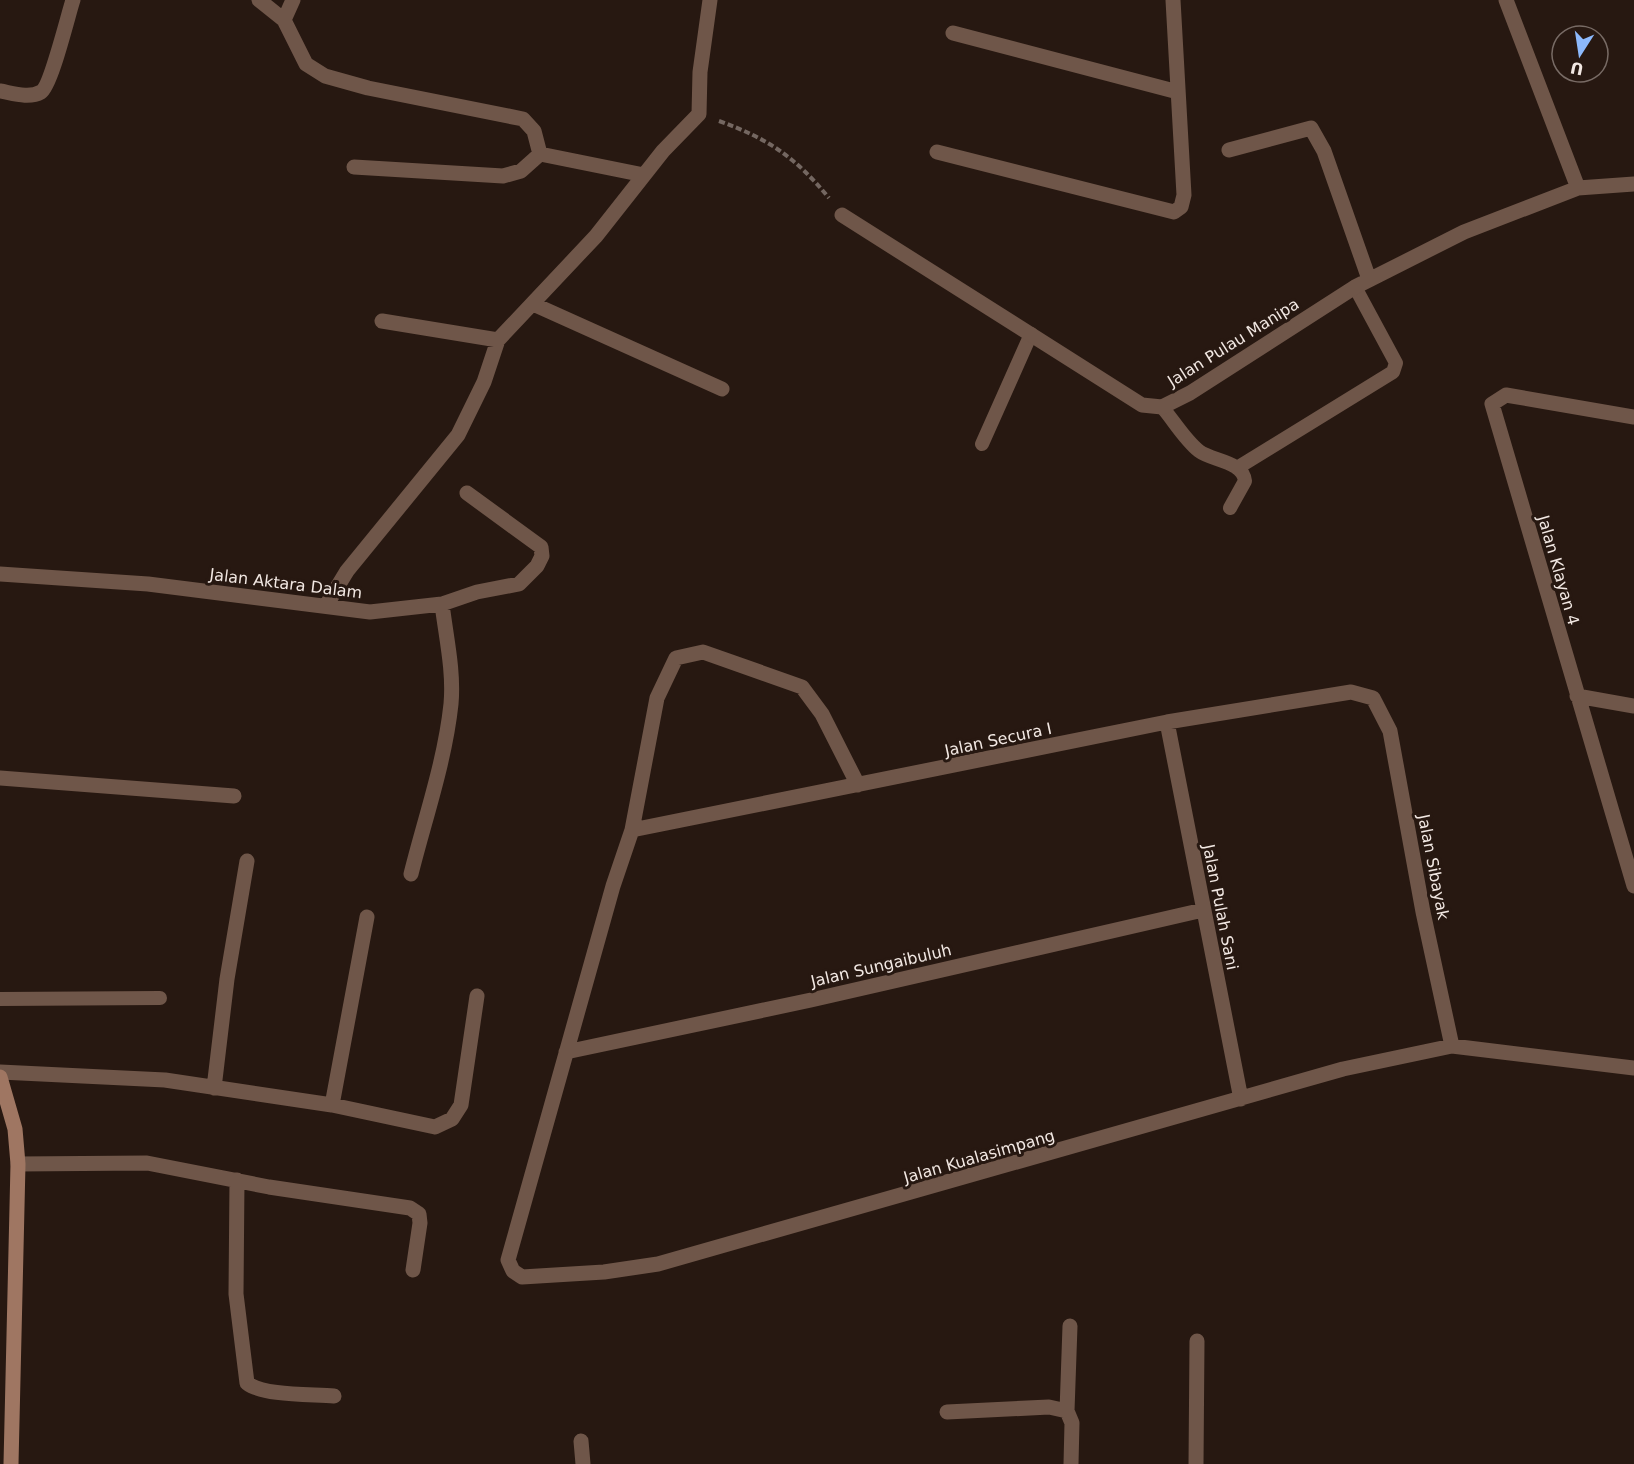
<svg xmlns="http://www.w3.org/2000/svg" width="1634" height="1464" font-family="'DejaVu Sans',sans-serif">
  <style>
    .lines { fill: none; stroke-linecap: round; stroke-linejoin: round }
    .path { stroke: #746761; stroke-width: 4; stroke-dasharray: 6 3; stroke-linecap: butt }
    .lane { stroke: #6f5649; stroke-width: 14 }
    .street { stroke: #6f5649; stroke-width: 15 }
    .secondary { stroke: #9f7662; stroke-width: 15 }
    .labels { text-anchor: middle; stroke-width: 6; stroke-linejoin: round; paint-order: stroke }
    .street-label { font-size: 16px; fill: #f2e8e3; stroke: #271811 }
  </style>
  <rect width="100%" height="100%" fill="#271811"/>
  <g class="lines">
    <!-- path -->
    <path class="path" d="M719,121C769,139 795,157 829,198"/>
    <!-- lane -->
    <path class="lane" d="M1162,407C1174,421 1185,440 1199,451C1212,461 1243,461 1245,481L1230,508
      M982,444L1031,334
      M1237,468L1393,372L1396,363L1355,287
      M0,999L160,998"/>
    <!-- street -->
    <path class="street" d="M259,0L284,20L306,64L325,76L368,88L523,119L534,131L540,154L644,175
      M1506,0L1578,188
      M284,20L293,0
      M953,33L1178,92
      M0,91C12,93 29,99 41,92C51,86 68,15 73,0
      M1229,150L1311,128L1324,151L1369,279
      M937,152L1174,212L1181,207L1184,195L1173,0
      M354,167L503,176L521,171L540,154
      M842,215L1142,405L1162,407L1190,393L1355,287L1464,232L1578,188L1634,184
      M533,304L722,389
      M382,321L498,340
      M1634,417L1506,395L1492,404L1634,886
      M0,574L148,584L370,612L442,604L477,592L519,584L537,566L542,556L541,547L467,493
      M327,604L347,571L458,435L484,382L498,340L596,236L663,151L699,114L700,72L710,0
      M1577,696L1634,706
      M1167,722L1241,1099
      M0,778L234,796
      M858,785L822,714L802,687L703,652L676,658L657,698L632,830L613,886L508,1260L513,1271L522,1277L604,1272L658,1264L1343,1069L1452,1046L1634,1068
      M632,830L1167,722L1351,692L1373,698L1390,731L1423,912L1452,1046
      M411,874C425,818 445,761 451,704C454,671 446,637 442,604
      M566,1052L811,1000L1203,910
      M0,1072L165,1080L332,1105L435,1127L452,1119L461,1105L477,996
      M214,1088L227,979L247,861
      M332,1105L367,917
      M18,1164L147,1163L269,1187L410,1208L419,1214L420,1223L413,1270
      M237,1180L236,1294L247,1383C264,1396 311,1394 334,1396
      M1067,1411L1070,1326
      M947,1412L1049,1407L1067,1411L1072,1423L1071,1464
      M581,1441L583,1464
      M1196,1464L1197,1341"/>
    <!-- secondary -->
    <path class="secondary" d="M0,1077L15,1129L18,1164L11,1464"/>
  </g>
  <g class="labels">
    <!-- street labels -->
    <g class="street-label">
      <text transform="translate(1233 342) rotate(-32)" y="6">Jalan Pulau Manipa</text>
      <text transform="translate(1559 570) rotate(74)" y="6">Jalan Klayan 4</text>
      <text transform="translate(286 583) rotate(7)" y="6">Jalan Aktara Dalam</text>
      <text transform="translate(998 739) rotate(-12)" y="6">Jalan Secura I</text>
      <text transform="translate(1434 867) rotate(79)" y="6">Jalan Sibayak</text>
      <text transform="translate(1221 907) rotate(79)" y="6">Jalan Pulah Sani</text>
      <text transform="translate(881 965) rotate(-13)" y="6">Jalan Sungaibuluh</text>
      <text transform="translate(979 1156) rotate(-16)" y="6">Jalan Kualasimpang</text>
    </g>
  </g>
  <!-- north arrow -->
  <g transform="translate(1580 54) rotate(192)"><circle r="28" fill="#271811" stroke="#786b65" stroke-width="1.5"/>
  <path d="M0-4.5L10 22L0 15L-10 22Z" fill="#8cb9fc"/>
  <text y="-9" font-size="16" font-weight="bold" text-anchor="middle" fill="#f2e8e3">U</text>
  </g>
</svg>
